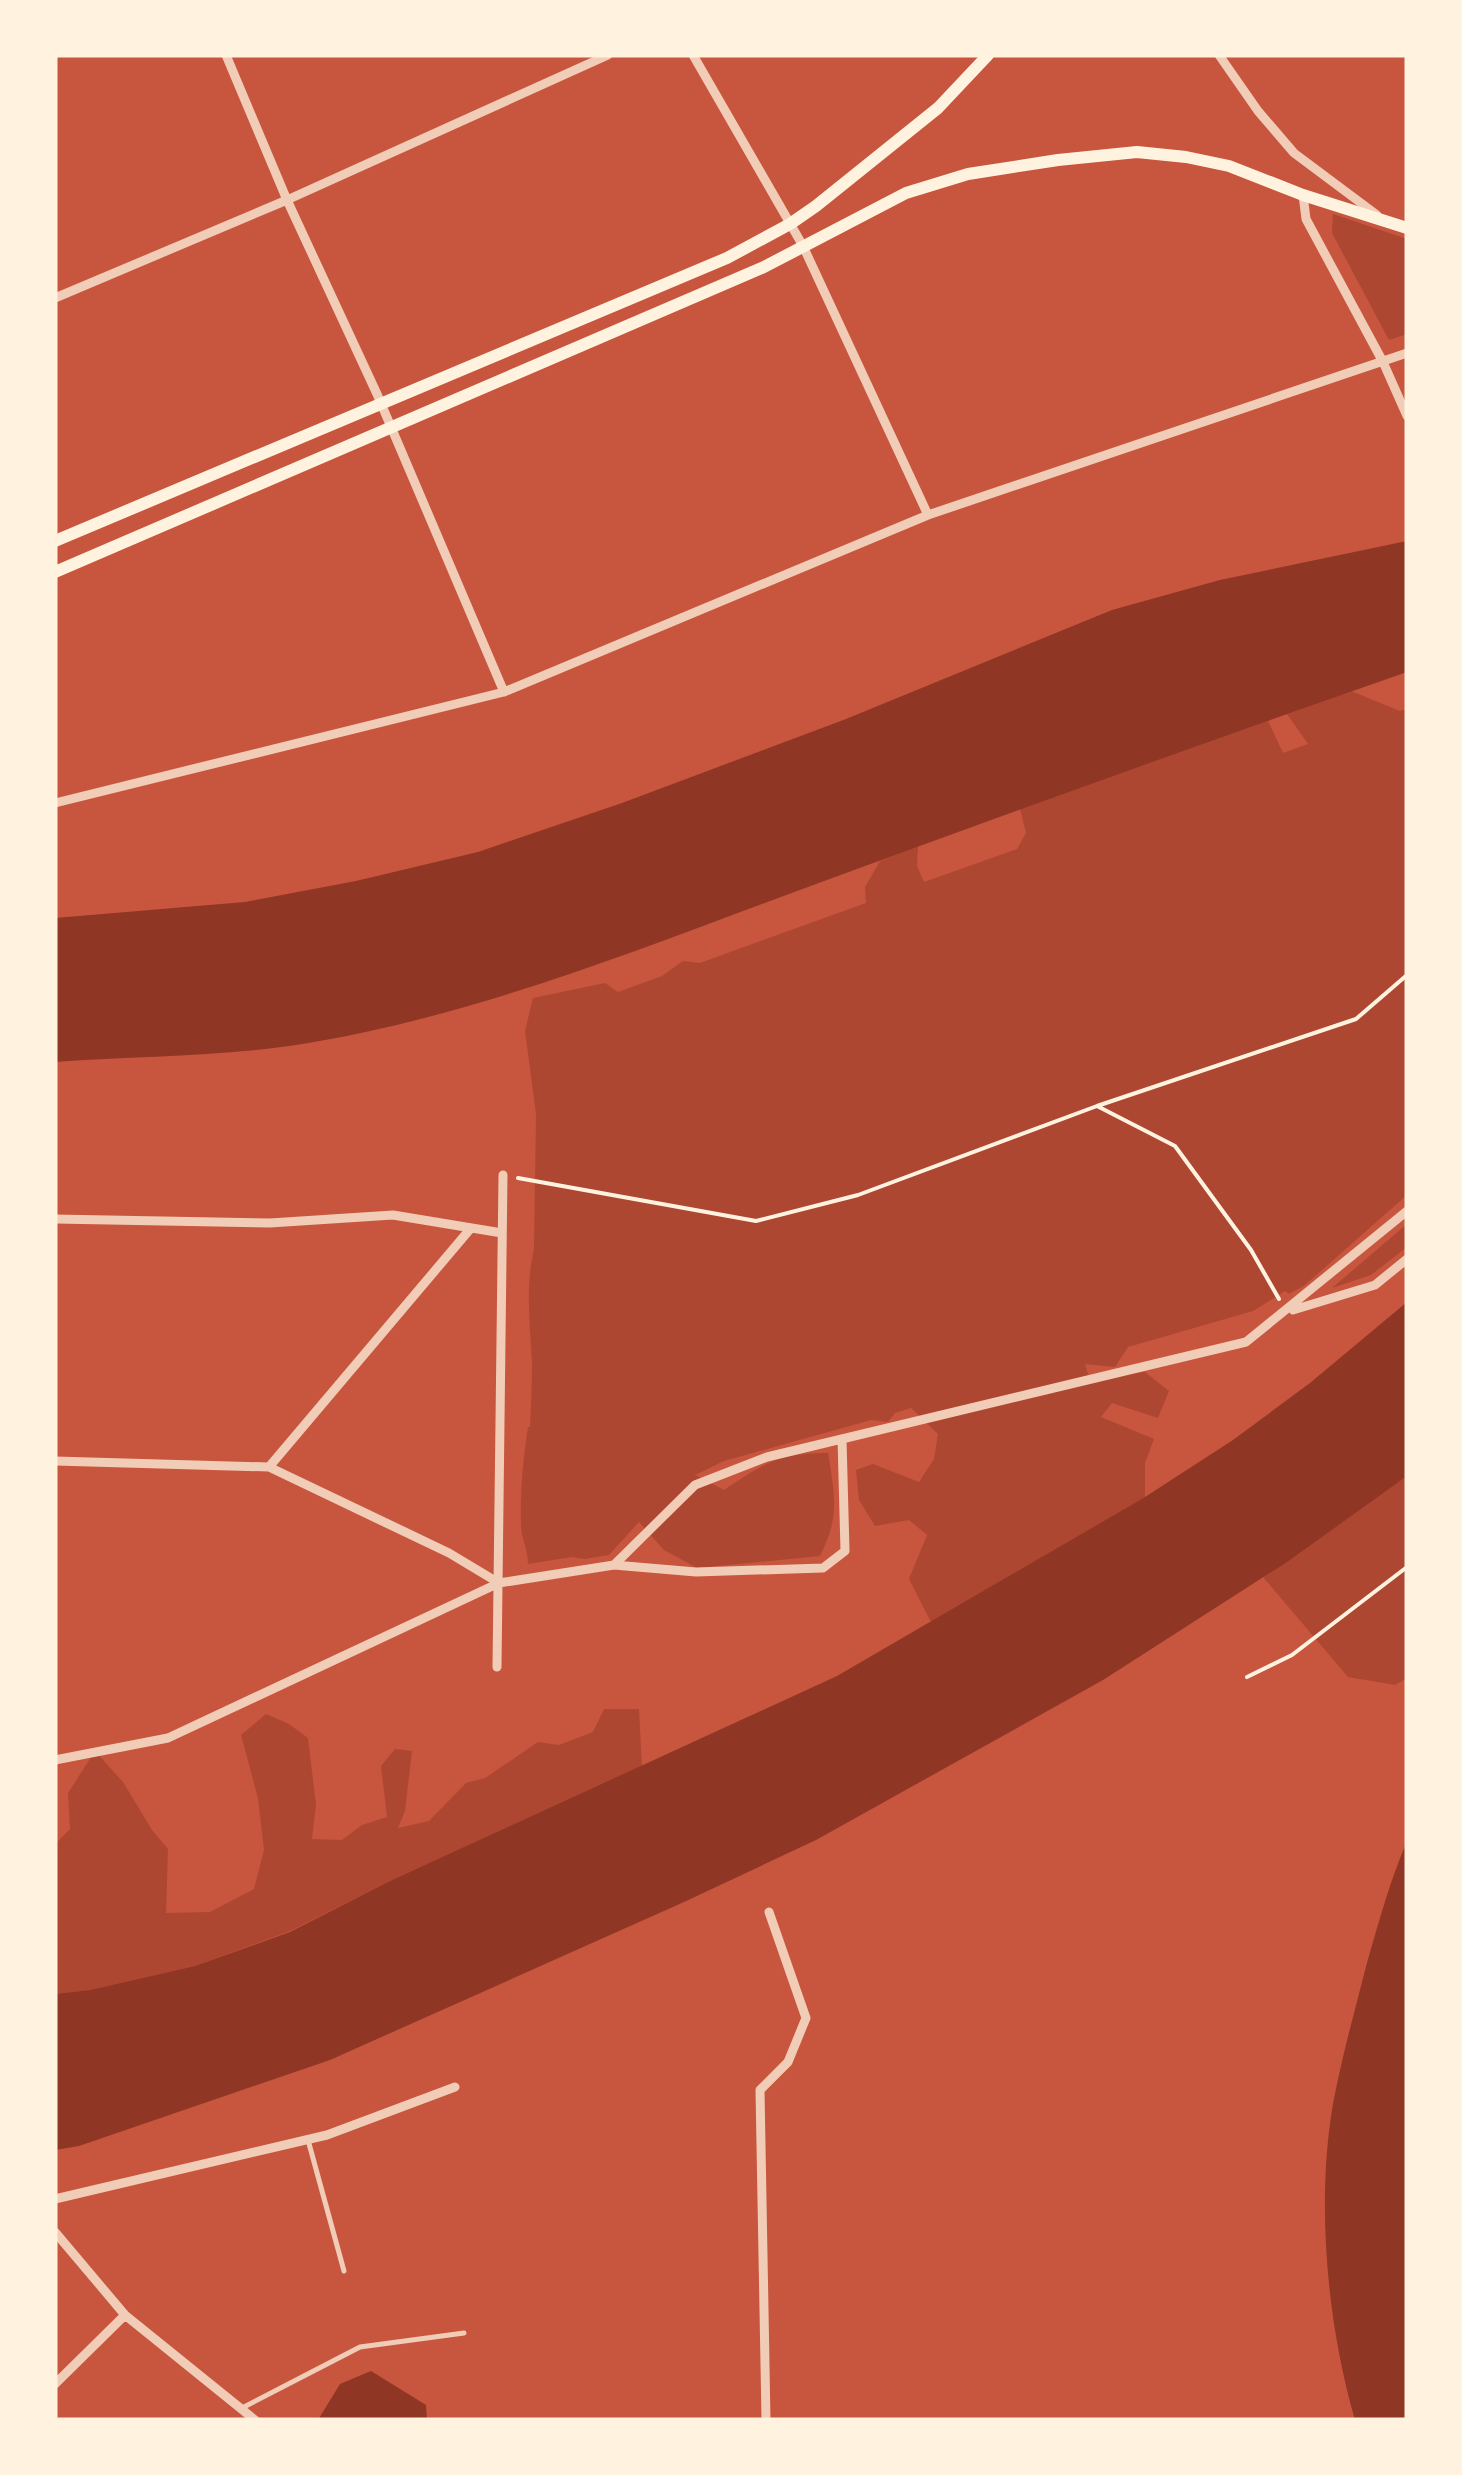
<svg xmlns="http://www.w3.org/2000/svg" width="1462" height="2475" font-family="Poppins,sans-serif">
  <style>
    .green { fill: #ae4732 }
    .water { fill: #8f3625 }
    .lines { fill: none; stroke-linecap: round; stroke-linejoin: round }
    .path { stroke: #fff3e0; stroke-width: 4 }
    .service { stroke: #f1ccb7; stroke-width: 5 }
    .minor { stroke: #f1ccb7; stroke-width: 9 }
    .secondary { stroke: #fff3e0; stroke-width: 12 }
  </style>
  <rect width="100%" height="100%" fill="#c8553d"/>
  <!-- green -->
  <path class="green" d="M1333,214L1407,239V334L1389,340L1332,233Z
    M1351,691L1400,711L1407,709V1195L1305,1285L1289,1294L1285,1291L1253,1311L1128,1347L1115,1367L1085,1364L1089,1377L1145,1372L1169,1391L1158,1418L1112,1403L1101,1417L1154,1439L1145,1463V1497L931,1622L909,1579L927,1535L909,1520L875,1526L859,1500L856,1470L873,1464L919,1482L934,1459L938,1434L911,1408L895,1413L888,1422L871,1420L724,1461L695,1475L724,1490C764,1463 779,1453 828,1453C835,1496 840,1516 820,1556L697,1568L664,1550L639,1522L609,1555L585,1559L572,1557L528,1564C528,1548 521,1539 521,1525C520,1493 523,1459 528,1427H530C531,1406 532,1384 532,1362C530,1324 525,1287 534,1249L536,1114L525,1031L533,998L605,983L618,992L662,976L683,961L700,963L866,903L865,887L880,861L918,846L917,866L924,882L1017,849L1026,833L1020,808L1268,721L1283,753L1308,744L1287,714Z
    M1407,1224V1247L1371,1275L1332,1288Z
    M1407,1476V1678L1395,1685L1348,1677L1263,1577Z
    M604,1709H639L642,1768L388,1882L290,1931L195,1966L90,1990L55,1994V1844L70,1829L68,1793L95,1751L123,1782L152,1830L168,1849L166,1913L210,1912L254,1889L264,1850L258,1798L241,1735L266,1714L289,1724L308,1738L316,1805L312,1839L342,1840L362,1825L387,1817L381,1766L395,1749L412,1751L405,1811L398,1828L429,1821L466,1783L485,1778L538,1742L559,1745L593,1732Z"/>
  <!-- water -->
  <path class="water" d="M1407,541V672C1209,741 1012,812 816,884C644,947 471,1019 289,1046C211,1057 133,1056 55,1062V918L245,902L356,881L478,852L622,803L846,719L1112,610L1220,580Z
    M1407,1302V1476L1287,1562L1103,1680L816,1840L684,1902L330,2060L79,2146L55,2150V1994L90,1990L195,1966L290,1932L388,1882L837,1676L1145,1497L1233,1440L1310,1383Z
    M1407,1841V2420H1355C1327,2324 1316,2202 1333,2104C1342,2056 1355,2010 1367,1963C1379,1921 1390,1881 1407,1841Z
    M371,2371L426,2405L427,2420H318L340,2384Z"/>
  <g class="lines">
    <!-- path -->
    <path class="path" d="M1097,1106L1356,1019L1407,975
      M518,1178L756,1221L858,1195L1097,1106L1175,1146L1251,1250L1279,1299
      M1247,1677L1292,1655L1407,1567"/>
    <!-- service -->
    <path class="service" d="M308,2140L344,2271
      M242,2408L360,2347L464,2333"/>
    <!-- minor -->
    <path class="minor" d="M226,55L287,200L377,394L504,692
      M693,55L803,246L928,515
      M1219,55L1258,111L1294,153L1377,215
      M1303,195L1306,219L1383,362L1407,416
      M55,298L287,200L608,55
      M55,803L504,692L928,515L1407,353
      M55,1219L270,1223L393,1215L502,1233
      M1293,1310L1375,1285L1407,1259
      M55,1461L269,1467L449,1553L499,1583
      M269,1467L471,1228
      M614,1565L696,1572L823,1568L845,1551L842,1439
      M497,1667L503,1175
      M55,1760L168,1738L499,1583L614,1565L695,1485L767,1457L1246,1342L1407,1211
      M55,2199L327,2135L455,2087
      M55,2232L125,2315L255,2420
      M55,2384L125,2315
      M766,2420L760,2090L788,2062L806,2018L769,1912"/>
    <!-- secondary -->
    <path class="secondary" d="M55,541L727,258L790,224L816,206L938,108L988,55
      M55,572L764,267L906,193L968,174L1058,160L1137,152L1186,157L1229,166L1303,195L1407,228"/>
  </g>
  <!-- border -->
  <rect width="1462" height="2475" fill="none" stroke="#fff3e0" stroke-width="115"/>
</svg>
